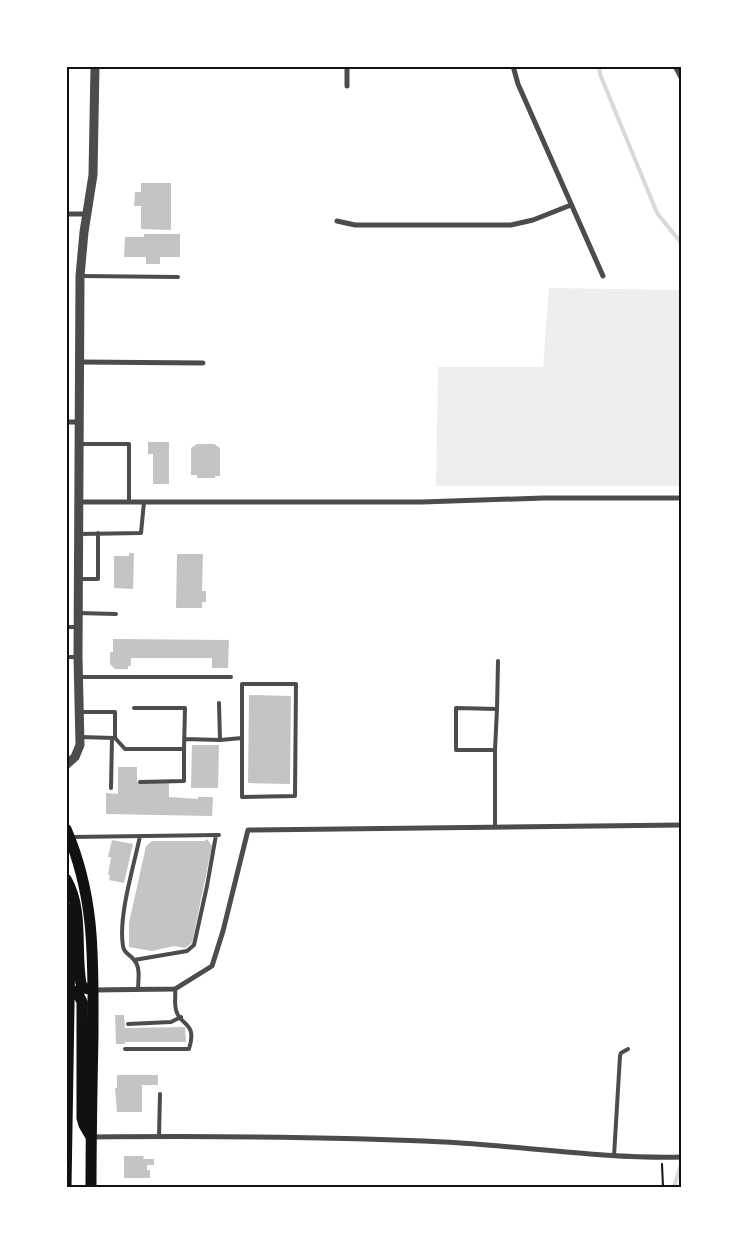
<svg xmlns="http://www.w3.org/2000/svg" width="748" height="1253" font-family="Signika,sans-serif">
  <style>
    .green { fill: #eee }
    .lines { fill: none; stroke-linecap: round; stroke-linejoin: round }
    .stream { stroke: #d9d9d9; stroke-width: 4 }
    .building { fill: #c4c4c4 }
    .path { stroke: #111; stroke-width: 2 }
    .service { stroke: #4c4c4c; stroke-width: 4 }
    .minor { stroke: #4c4c4c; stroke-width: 5 }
    .tertiary { stroke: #4c4c4c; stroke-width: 9 }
    .primary { stroke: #111; stroke-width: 11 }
    .neatline { fill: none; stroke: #111; stroke-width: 2 }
  </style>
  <rect width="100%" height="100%" fill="#fff"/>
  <!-- green -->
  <path class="green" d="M549,288L682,290V486H436L438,367H543Z"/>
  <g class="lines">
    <!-- stream -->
    <path class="stream" d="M599,66L600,74L657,213L682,244
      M674,1187L680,1167"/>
  </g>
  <!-- building -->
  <path class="building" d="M141,183H171V230L141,229V206H134L135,192H141Z
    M144,234H180V257H160V264H146V257H124L125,237H144Z
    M148,442H169V484H153V454H148Z
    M197,444H214L220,448V476H215V478H197V475H191V448Z
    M129,553H134L133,589L114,588V556H129Z
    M177,554H203L202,591H206V602H202V608H176Z
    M113,639L229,640L228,668H212V658H131V666H128V669H115L110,664V652H113Z
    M249,695L291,696L290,784L248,783Z
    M192,745H219L218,788H191Z
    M118,767H137V782H169V797L198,799V797H213L212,816L106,814V793L118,794Z
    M207,839L212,846L192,943L185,948L174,946L152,951L129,947V923L146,846L152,841H204Z
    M112,840L133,844L124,883L109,880L110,875H108L111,857H108Z
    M115,1015H124L125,1028L185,1027L186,1042H125V1044H116Z
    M117,1075H158V1085H142V1112H117L115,1088H117Z
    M124,1156H144L143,1159H154V1165H147V1170H150V1178H124Z"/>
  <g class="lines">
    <!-- path -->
    <path class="path" d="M662,1164L663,1187"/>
    <!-- service -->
    <path class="service" d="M80,276L178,277
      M80,444H129V502
      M80,534L141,533L144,502
      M79,579H98V533
      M78,613L116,614
      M66,627H78
      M66,657H78
      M79,677H231
      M497,709L498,661
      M80,737L115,738V712H80
      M115,738L125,749H184L185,708H134
      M184,739L220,740L219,703
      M220,740L242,738V797L295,796L296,684H242V738
      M140,782L184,781V749
      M111,788L112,738
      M495,827V750H456V708L497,709L495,750
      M72,837L219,835
      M134,960L187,951L194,945L207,886L216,835
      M138,990C138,981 141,967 134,960C130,954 124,954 123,946C118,916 134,866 140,836
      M128,1024L171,1022L181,1017
      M125,1049H189C198,1021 179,1026 176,1010C174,1003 176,996 175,989
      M159,1136L160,1094
      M614,1156L620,1056L621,1053L628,1049"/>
    <!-- minor -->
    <path class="minor" d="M347,66V86
      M513,66L518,84L603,276
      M675,66L682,79
      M66,214H86
      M337,221L355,225H511L533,220L571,205
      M80,362L203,363
      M66,422H80
      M79,502H422L544,498H682
      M93,990L175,989L212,966L223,931L248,830L682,825
      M91,1137C209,1136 326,1136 444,1142C523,1146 602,1159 682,1157"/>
    <!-- tertiary -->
    <path class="tertiary" d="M66,765L75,757L80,745L78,657L80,276L84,232L93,175L95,66"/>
    <!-- primary -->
    <path class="primary" d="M66,829C96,899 93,961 93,1035C92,1085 91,1136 91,1187
      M66,879C84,910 75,950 81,984L84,988L93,990
      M66,908L70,946L66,1187
      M69,990C77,991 79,995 82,1002V1118L84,1125L91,1137"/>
  </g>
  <!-- border -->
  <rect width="748" height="1253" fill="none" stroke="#ffffff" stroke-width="135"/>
  <rect x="68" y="68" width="612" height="1118" class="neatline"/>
</svg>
